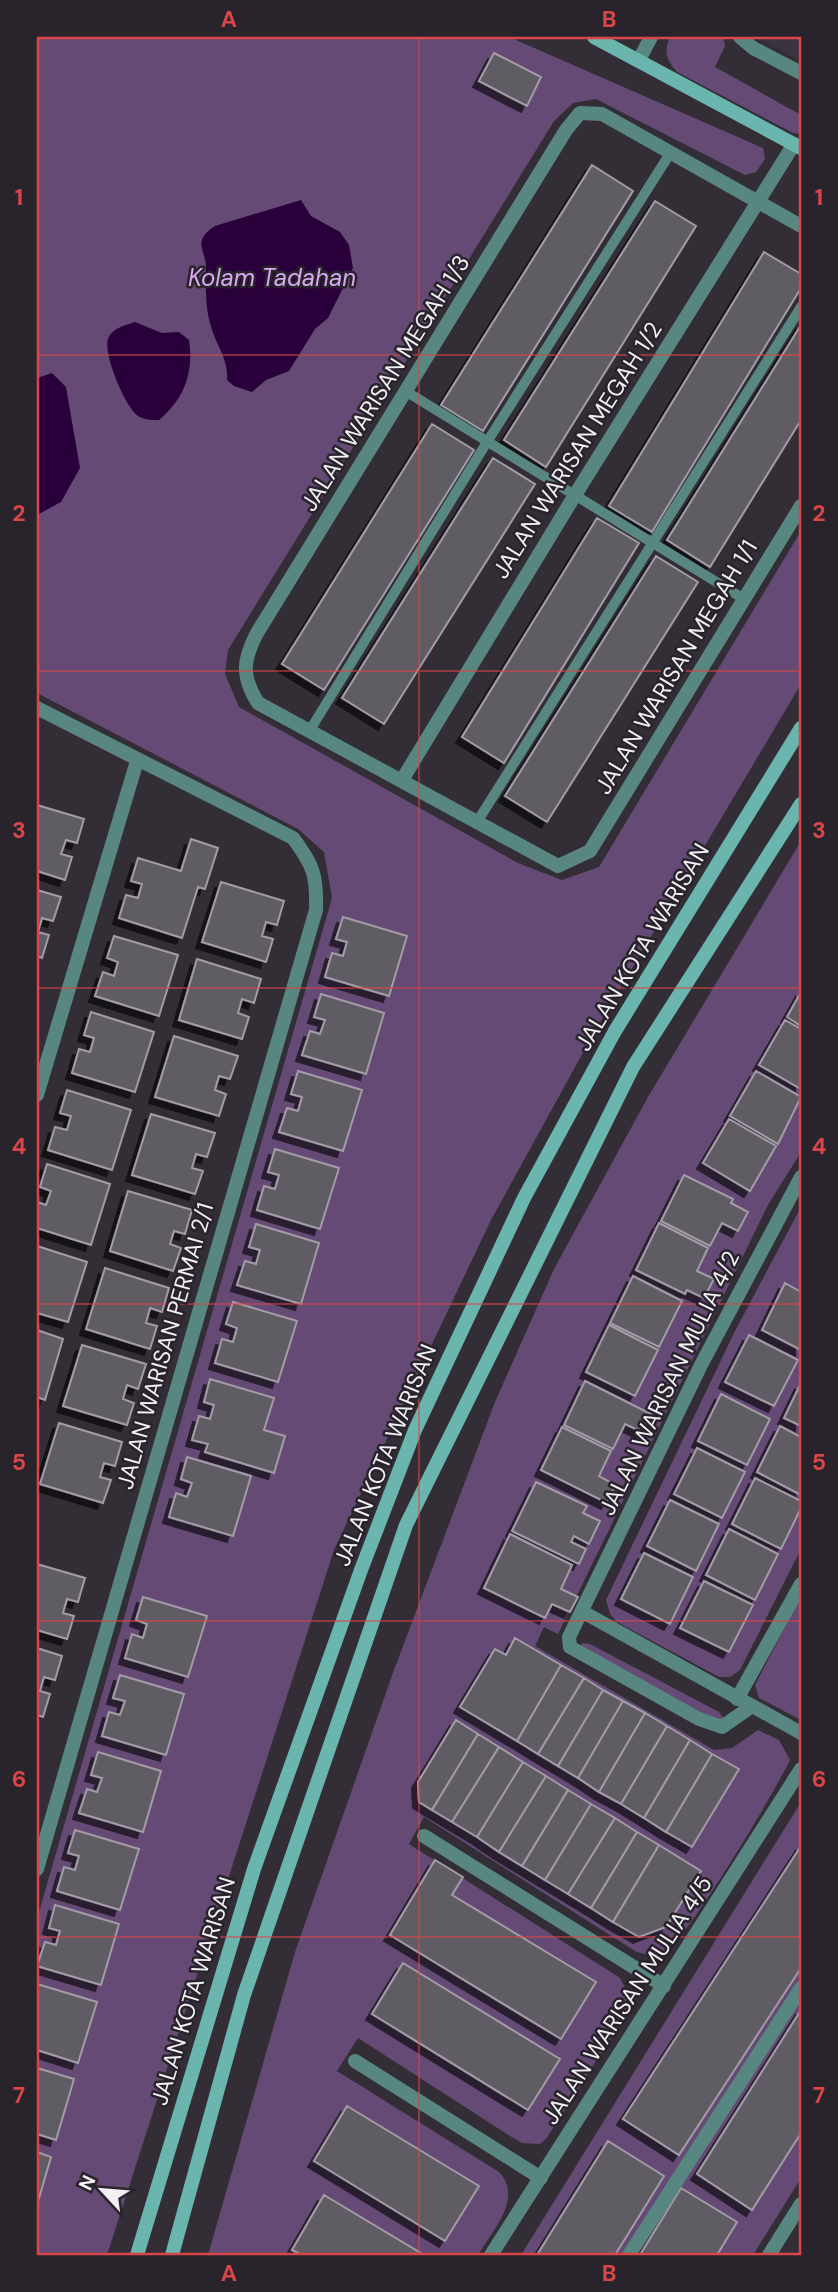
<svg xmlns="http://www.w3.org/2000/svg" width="838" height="2292" font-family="'DM Sans',sans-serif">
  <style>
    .built { fill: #3c3341 }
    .green { fill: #654a75 }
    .water { fill: #2a003c }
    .building { fill: #605b64; stroke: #a29ca6; stroke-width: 2; filter: url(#shadow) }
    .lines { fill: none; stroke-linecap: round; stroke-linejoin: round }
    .lane { stroke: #588681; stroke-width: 10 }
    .street { stroke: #588681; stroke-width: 14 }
    .secondary { stroke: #6ab6af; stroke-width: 14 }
    .grid { fill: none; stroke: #da4647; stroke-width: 2; stroke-opacity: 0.55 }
    .labels { text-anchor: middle; stroke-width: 5; stroke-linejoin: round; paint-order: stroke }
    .street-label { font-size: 23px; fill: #f3f0f5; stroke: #29242c }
    .water-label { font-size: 24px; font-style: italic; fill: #d8a8f3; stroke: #29242c }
    .neatline { fill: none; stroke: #da4647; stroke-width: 2.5 }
    .grid-label { font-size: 23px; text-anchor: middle; font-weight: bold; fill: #da4647 }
  </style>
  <defs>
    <filter id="shadow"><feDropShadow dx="-6" dy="6" stdDeviation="0" flood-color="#0009"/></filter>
  </defs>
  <rect width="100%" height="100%" fill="#332e36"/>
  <!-- built -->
  <path class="built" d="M756,37H801V61Z"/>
  <!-- green -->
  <path class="green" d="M37,37H509L763,148L765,159L756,172L745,175L596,99L573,103L554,121L228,650L225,674L239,707L518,863L562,880L599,867L801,531V684L596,1029L491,1220L334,1550L107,2255H37V1919L332,898L324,852L298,829L37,693Z
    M670,37H723L725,46L715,67L801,115V134L793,133L677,72C667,60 663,52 670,37Z
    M801,841V1152L768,1205L558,1634L544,1627L535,1646L714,1750L732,1748L758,1730L779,1740L790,1760C776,1790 689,1936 666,1951C656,1958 646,1955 635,1951L424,1817L409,1844L620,1978C628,1992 630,2001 624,2017L546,2139L540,2144L522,2143L510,2136L358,2038L337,2071L499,2172C524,2198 492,2231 478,2255H208L295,1952L394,1670L495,1402L554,1269L648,1097Z
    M801,1207V1549L740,1670L730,1677H719L617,1622L610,1614L606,1600L735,1331Z
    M801,1596V1720L759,1698L755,1685Z
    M582,1643L590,1644L719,1712L724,1719L717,1721L581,1648Z
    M801,1802V2178L753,2255H521Z"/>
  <!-- water -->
  <path class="water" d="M301,200L311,216L340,232L349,245L353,268L328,318L315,329L289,371L266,380L252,392L234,386L227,380C229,359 215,344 210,323C205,305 206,287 206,268C206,249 191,242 215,226Z
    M135,322L162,333L179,332L189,340C194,373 184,399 159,420C151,420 144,420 138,416C125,407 103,354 108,339C112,328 126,325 135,322Z
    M52,373L66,387L80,468L61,502L37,515V378Z"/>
  <!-- building -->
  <path class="building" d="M494,53L541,77L527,106L479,81Z
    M592,165L633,191L483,431L441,405Z
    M655,201L696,226L546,467L504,440Z
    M764,252L801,274V288L652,532L609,506Z
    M801,325V420L710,567L667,540Z
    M432,424L474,450L324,690L282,664Z
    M493,458L535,484L384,724L342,698Z
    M597,518L639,543L504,763L462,737Z
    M656,556L698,582L547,822L505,796Z
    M37,805L84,819L77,843L66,840L61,854L72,857L65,880L37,871Z
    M191,839L218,848L205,889L198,887L182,938L119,918L126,895L138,898L142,884L131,881L138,858L181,871Z
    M221,882L284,901L277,925L266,922L262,936L273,939L266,962L202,942Z
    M37,890L61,897L53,921L42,918L38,932L49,935L42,958L37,956Z
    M343,917L407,936L389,996L325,977L332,953L343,956L347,942L336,939Z
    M114,936L178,955L159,1016L95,996L103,972L114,976L118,962L107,958Z
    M197,959L261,979L254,1003L242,999L238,1013L249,1017L242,1039L179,1020Z
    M801,992V1026L787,1017Z
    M321,994L384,1013L366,1074L302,1055L310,1031L320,1034L325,1020L314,1017Z
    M91,1012L154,1032L135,1092L72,1073L79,1049L90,1052L94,1038L84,1035Z
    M785,1020L801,1029V1089L759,1065Z
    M174,1036L238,1056L230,1079L219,1076L215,1090L226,1094L219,1116L155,1097Z
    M298,1071L362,1090L343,1151L279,1132L287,1108L298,1111L302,1097L291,1094Z
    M756,1071L801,1097L778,1144L730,1116Z
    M67,1090L131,1110L112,1170L48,1150L55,1127L67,1130L71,1116L60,1113Z
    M151,1114L215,1133L207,1157L196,1154L192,1168L203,1171L195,1194L132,1175Z
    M729,1119L776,1146L750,1191L703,1163Z
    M275,1149L339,1168L320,1229L257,1210L264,1186L275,1189L279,1175L268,1172Z
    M47,1164L110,1184L91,1245L37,1228V1202L46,1205L51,1191L40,1187Z
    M684,1175L733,1199L731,1203L748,1212L738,1231L722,1223L710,1246L661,1221Z
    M128,1191L192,1210L185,1234L174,1231L170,1244L181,1248L173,1271L110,1251Z
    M659,1223L708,1248L697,1271L714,1279L704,1298L687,1290L685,1294L636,1270Z
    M256,1224L319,1243L301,1304L237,1285L245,1261L256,1264L260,1250L249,1247Z
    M37,1246L87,1262L68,1322L37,1313Z
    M105,1268L169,1288L162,1312L150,1308L146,1323L157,1326L150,1349L86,1329Z
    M633,1276L682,1301L659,1347L610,1323Z
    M785,1283L801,1292V1350L762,1330Z
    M233,1302L297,1321L278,1382L215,1363L222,1339L233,1342L237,1328L226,1324Z
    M609,1325L658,1350L635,1396L586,1372Z
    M37,1330L63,1339L45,1400L37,1397Z
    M749,1335L798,1360L774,1406L725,1382Z
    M82,1345L146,1364L138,1389L127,1385L123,1399L134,1403L127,1425L63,1406Z
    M210,1379L274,1398L264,1430L285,1436L274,1473L205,1452L208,1444L192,1440L199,1416L210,1419L214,1405L204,1402Z
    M585,1381L651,1414L642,1432L625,1424L613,1449L564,1425Z
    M801,1383V1426L784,1418Z
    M721,1394L770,1419L747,1465L698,1441Z
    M59,1423L122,1442L115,1466L104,1463L100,1477L111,1480L103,1503L40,1484Z
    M780,1426L801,1437V1495L757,1472Z
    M562,1427L611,1451L599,1476L615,1485L607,1503L541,1470Z
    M697,1448L745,1472L722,1518L674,1494Z
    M187,1457L251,1476L233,1536L169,1517L176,1493L187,1497L192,1483L181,1479Z
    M755,1478L801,1501V1508L781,1549L732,1524Z
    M536,1482L587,1506L583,1513L600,1521L589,1544L574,1536L571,1542L586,1549L579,1564L512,1531Z
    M670,1500L719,1524L696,1571L647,1546Z
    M729,1529L778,1554L755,1600L706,1575Z
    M510,1534L572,1565L561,1589L578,1597L570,1612L552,1604L545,1618L484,1588Z
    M644,1553L693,1577L670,1624L621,1599Z
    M37,1564L85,1578L78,1602L67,1599L63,1613L74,1616L67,1639L37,1630Z
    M704,1581L753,1605L729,1652L680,1628Z
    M143,1597L207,1616L188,1677L125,1658L132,1634L143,1638L147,1624L136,1620Z
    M515,1638L561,1665L517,1741L460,1707L495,1649L506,1655Z
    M37,1648L62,1656L55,1680L44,1677L40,1691L50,1694L43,1717L37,1715Z
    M561,1665L584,1678L538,1754L517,1741Z
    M120,1675L184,1694L166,1755L102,1736L109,1712L120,1715L125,1701L113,1698Z
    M584,1678L603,1690L558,1766L538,1754Z
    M603,1690L623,1701L578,1778L558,1766Z
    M623,1701L645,1713L599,1792L578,1778Z
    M645,1713L667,1726L621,1804L599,1792Z
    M456,1720L478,1734L432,1810L419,1802L418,1782Z
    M667,1726L690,1740L644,1818L621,1804Z
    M478,1734L499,1747L452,1822L432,1810Z
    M690,1740L712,1754L666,1832L644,1818Z
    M499,1747L523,1762L477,1837L452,1822Z
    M98,1752L161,1771L143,1832L79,1813L87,1789L97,1792L102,1778L91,1775Z
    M712,1754L739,1769L692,1847L666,1832Z
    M523,1762L546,1776L499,1852L477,1837Z
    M546,1776L568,1790L522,1866L499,1852Z
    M568,1790L591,1804L545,1880L522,1866Z
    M591,1804L615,1818L568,1894L545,1880Z
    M615,1818L637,1832L591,1908L568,1894Z
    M75,1830L139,1849L120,1910L57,1891L64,1867L75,1870L79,1856L68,1853Z
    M637,1832L659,1845L613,1922L591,1908Z
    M659,1845L701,1871L666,1927L639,1937L613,1922Z
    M801,1846V1968L679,2155L623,2119Z
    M435,1860L463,1877L452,1895L596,1982L561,2039L390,1935Z
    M55,1905L119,1924L101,1985L37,1966L45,1942L56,1945L60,1931L49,1928Z
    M403,1963L560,2059L528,2110L372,2014Z
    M37,1984L97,2002L78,2063L37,2050Z
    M801,2010V2133L752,2210L697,2174Z
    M37,2068L74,2079L56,2140L37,2134Z
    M347,2106L479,2186L445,2241L314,2161Z
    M608,2141L664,2176L615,2255H537Z
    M37,2152L51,2157L37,2205Z
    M681,2188L737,2222L717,2255H640Z
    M324,2195L424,2255H302L292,2250Z"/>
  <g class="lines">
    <!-- lane -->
    <path class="lane" d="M407,392L744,599
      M310,730L487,442L671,152
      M477,822L801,307"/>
    <!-- street -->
    <path class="street" d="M740,37L753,48L801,73
      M639,60L651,37
      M801,226L602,114L580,113L566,130L257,633C243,660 241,676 258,703L558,866L590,851L801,506
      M37,708L293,838C314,866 317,876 316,910L37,1869
      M402,780L575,495L794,144
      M37,1095L137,761
      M583,1612L801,1733
      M737,1699L801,1584
      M752,1706L722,1727L699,1719L570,1647L569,1637L701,1365L801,1177
      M424,1836L664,1986
      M355,2061L541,2178
      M491,2255L801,1769
      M629,2255L801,1988
      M769,2255L801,2204"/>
    <!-- secondary -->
    <path class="secondary" d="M594,37L801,148
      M137,2255L254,1869L361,1570L415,1430L524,1198L615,1031L801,728
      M172,2255L244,1995L406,1525L633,1067L801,804"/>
  </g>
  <!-- grid -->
  <path class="grid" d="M419,37V2255M37,355H801M37,671H801M37,988H801M37,1304H801M37,1621H801M37,1937H801"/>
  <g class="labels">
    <!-- street labels -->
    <g class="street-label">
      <text transform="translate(385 383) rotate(-58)" y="8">JALAN WARISAN MEGAH 1/3</text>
      <text transform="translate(577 450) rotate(-58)" y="8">JALAN WARISAN MEGAH 1/2</text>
      <text transform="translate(676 667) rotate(-59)" y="8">JALAN WARISAN MEGAH 1/1</text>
      <text transform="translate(642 947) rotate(-59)" y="8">JALAN KOTA WARISAN</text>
      <text transform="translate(165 1346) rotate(-74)" y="8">JALAN WARISAN PERMAI 2/1</text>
      <text transform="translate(669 1383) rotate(-64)" y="8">JALAN WARISAN MULIA 4/2</text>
      <text transform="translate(385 1455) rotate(-68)" y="8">JALAN KOTA WARISAN</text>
      <text transform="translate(193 1991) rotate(-73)" y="8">JALAN KOTA WARISAN</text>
      <text transform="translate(627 2000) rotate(-57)" y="8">JALAN WARISAN MULIA 4/5</text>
    </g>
    <!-- water labels -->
    <g class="water-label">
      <text x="272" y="286">Kolam Tadahan</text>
    </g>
  </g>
  <!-- border -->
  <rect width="838" height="2292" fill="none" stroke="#29242c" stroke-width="77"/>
  <!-- north arrow -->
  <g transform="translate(102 2190) rotate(296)" stroke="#29242c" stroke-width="5" paint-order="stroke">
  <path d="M0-5L12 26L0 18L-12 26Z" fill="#f3f0f5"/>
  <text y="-10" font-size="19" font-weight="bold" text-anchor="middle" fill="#f3f0f5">N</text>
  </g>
  <rect x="38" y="38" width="762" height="2216" class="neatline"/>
  <g class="grid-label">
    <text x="229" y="27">A</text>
    <text x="609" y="27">B</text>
    <text x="19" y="205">1</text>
    <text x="819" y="205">1</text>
    <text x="19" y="521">2</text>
    <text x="819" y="521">2</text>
    <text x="19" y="838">3</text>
    <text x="819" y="838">3</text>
    <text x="19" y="1154">4</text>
    <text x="819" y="1154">4</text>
    <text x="19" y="1470">5</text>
    <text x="819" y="1470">5</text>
    <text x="19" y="1787">6</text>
    <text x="819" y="1787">6</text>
    <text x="19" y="2103">7</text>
    <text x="819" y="2103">7</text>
    <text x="229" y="2281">A</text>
    <text x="609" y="2281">B</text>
  </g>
</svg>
